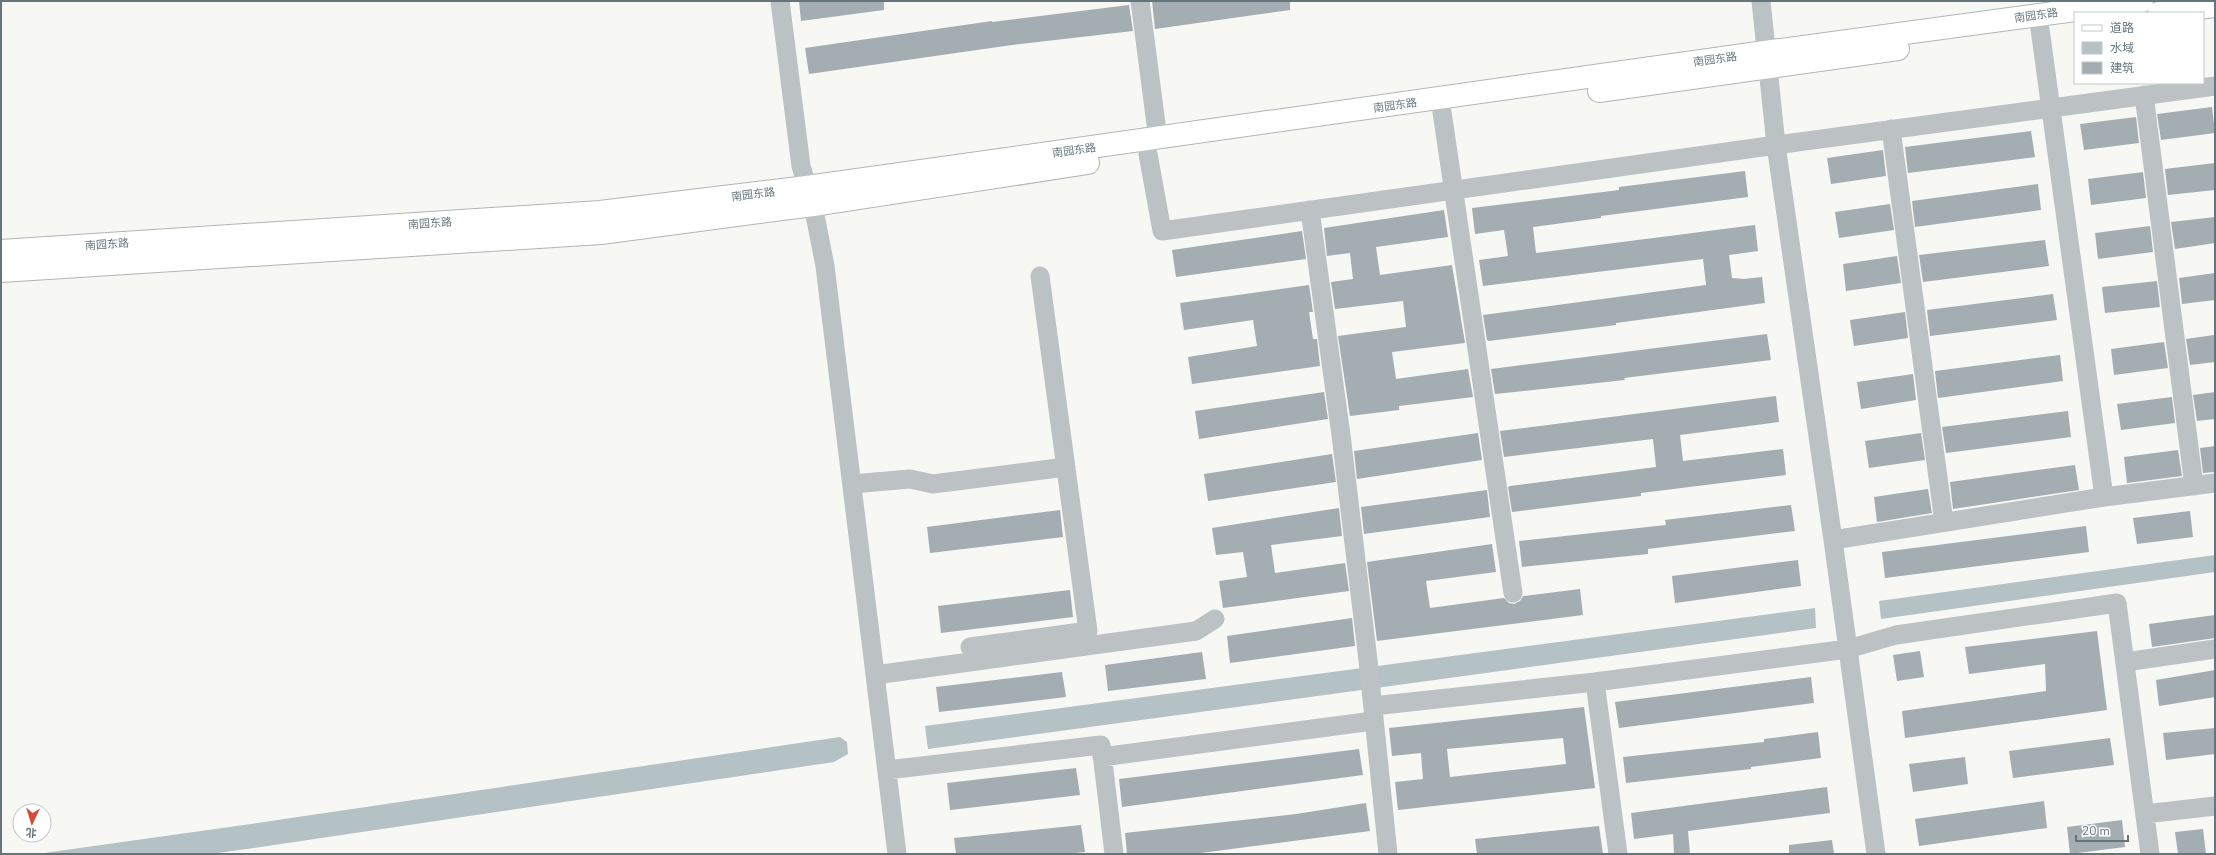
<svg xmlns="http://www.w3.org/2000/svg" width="2216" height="855" font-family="'Nunito Sans','Noto Sans SC',sans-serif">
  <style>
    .water { fill: #b5c2c5 }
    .building { fill: #a4adb1; fill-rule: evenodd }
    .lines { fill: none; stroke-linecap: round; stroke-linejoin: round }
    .major-casing { stroke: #b0b6b8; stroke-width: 24 }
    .minor { stroke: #bcc1c4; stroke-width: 19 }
    .major { stroke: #fff; stroke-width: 22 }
    .labels { text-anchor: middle; stroke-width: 4; stroke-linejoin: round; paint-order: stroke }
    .street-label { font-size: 11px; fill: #65757c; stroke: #fff }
  </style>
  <rect width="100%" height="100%" fill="#f7f7f4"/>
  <!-- water -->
  <path class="water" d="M2215,555V572L1881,619L1879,601Z
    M1815,608L1816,628L928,749L925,726Z
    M840,737L847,742L848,754L834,762L254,848L210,854H37L264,822Z"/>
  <!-- building -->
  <path class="building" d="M799,1H884V10L801,21Z
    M1152,1H1290V10L1155,29Z
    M1129,5L1133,31L1012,45L809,74L805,48L992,21V22Z
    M2212,107L2215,133L2161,140L2157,114Z
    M2136,117L2139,143L2084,150L2080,124Z
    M2031,131L2035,157L1908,173L1905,147Z
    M1883,150L1886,176L1831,184L1827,158Z
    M2215,163V190L2168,195L2165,169Z
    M1745,171L1748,197L1601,216V218L1533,227L1536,253L1755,225L1758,251L1729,255L1732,278L1744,279L1762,277L1765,303L1616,323V325L1489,341L1487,340L1483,315L1706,285L1703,259L1483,286L1479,260L1508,256L1504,230L1475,234L1472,208L1619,190V187Z
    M2143,172L2146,198L2091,205L2088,179Z
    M2038,184L2041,210L1915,227L1912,201Z
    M1890,204L1894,230L1839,238L1835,212Z
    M1444,210L1448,237L1376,247L1380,275L1452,265L1465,343L1392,352L1396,379L1468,369L1473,397L1399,406V410L1350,416L1338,336L1406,327L1403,301L1335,309L1331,282L1353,279L1350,253L1327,256L1324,228Z
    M2215,217V243L2175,249L2171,222Z
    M2150,226L2153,252L2098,259L2095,233Z
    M1302,231L1306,259L1176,277L1172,250Z
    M2045,240L2049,266L1923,282L1919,255Z
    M1897,256L1901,283L1846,291L1843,264Z
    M2215,273V300L2182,304L2179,278Z
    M2157,281L2160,307L2105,313L2102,287Z
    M1309,285L1313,312H1309L1313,339H1317L1320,366L1192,384L1188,357L1257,346L1253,320L1184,330L1180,303Z
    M2053,294L2057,320L1930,336L1927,310Z
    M1905,312L1908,338L1854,346L1850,320Z
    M1767,334L1771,360L1624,378L1625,380L1495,394L1491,369Z
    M2214,335L2215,362L2190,365L2186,339Z
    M2164,342L2168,368L2114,375L2111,349Z
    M2060,355L2063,381L1938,398L1935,371Z
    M1913,374L1916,400L1861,409L1857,382Z
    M1324,392L1328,419L1199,439L1195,411Z
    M2215,392V419L2197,421L2193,395Z
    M1776,396L1779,422L1680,435L1683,461L1783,449L1786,475L1641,493V496L1512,512L1508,487L1510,486L1656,467L1653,439L1504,457L1500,431Z
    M2172,397L2175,423L2121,430L2117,404Z
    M2068,411L2071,437L1946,453L1942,427Z
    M1478,433L1482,460L1357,479L1354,451Z
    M1921,433L1925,460L1869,468L1865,441Z
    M2215,446V472L2203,473L2200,448Z
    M2178,450L2182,476L2127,483L2124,457Z
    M1332,454L1336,482L1208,501L1204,474Z
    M2075,465L2079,490L1953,509L1950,482Z
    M1928,489L1932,513L1877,522L1874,497Z
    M1487,490L1490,517L1364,534L1361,507Z
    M1791,505L1795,531L1648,549V554L1522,567L1519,541L1666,525L1665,520Z
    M1339,508L1342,536L1271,545L1275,573L1345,563L1349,591L1223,608L1219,581L1247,577L1243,552L1216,555L1212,528Z
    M1060,510L1063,537L930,553L927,527Z
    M2190,511L2193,537L2137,544L2133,518Z
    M2086,526L2089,552L1885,578L1882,552Z
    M1492,544L1496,572L1426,581L1430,608L1504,598L1509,603L1514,604L1520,601L1523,596L1580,589L1583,615L1377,641L1367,562Z
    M1798,560L1801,586L1675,603L1672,576Z
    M1070,590L1073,617L941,633L938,606Z
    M2215,615V638L2152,647L2149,624Z
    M1352,618L1355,646L1230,663L1227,636Z
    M2097,631L2107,710L1905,738L1902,711L2046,691L2045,664L1969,674L1965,647Z
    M1920,651L1924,677L1897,681L1893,655Z
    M1202,652L1206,679L1108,691L1105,665Z
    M2215,670V697L2159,706L2156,680Z
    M1062,672L1066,697L939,712L936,687Z
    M1811,677L1814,703L1619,728L1615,702Z
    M1584,707L1595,788L1398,810L1395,782L1423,779L1421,753L1392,756L1389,728ZM1563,738L1566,764L1450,777L1447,749Z
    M2215,728V754L2166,760L2163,733Z
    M1818,732L1821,758L1751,767V769L1626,783L1623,757L1764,742V739Z
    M2110,738L2114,765L2013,778L2009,751Z
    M1359,749L1363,775L1122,807L1119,779Z
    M1965,757L1968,784L1913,792L1909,764Z
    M1076,768L1080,795L950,810L947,783Z
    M1827,787L1830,813L1688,831L1690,854H1674L1673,834L1634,839L1631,813Z
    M2044,801L2047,828L1919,846L1915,819Z
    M1366,803L1370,831L1193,854H1127L1125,833L1296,814Z
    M2122,820L2125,847L2070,854L2067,827Z
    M1081,825L1085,852L1065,854H956L954,838Z
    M1599,826L1603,854H1477L1475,839Z
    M2203,829L2206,854H2178L2175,832Z
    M1832,840L1834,854H1789V845Z"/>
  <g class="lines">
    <!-- major casing -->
    <g class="major-casing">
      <path id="major" d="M2159,13L2215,6
        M1599,91L1898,49
        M1,251L600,212L807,187L1765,52L2142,1
        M1,271L601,233L813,205L1088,163"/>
    </g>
    <!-- minor -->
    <path class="minor" d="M780,1L801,166L813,205L825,266L897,854
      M1140,1L1156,124
      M1761,1L1776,145L1833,540L1876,854
      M2040,29L2104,497
      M2144,95L2194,486
      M1442,112L1513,593
      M1891,129L1944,522
      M1148,154L1162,231L1776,145L2215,86
      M1310,210L1341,435L1368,660L1388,854
      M852,484L910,479L933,484L1066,467
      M1833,540L2104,497L2215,483
      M970,647L1088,631L1040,276
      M2125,662L2215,649
      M875,675L1196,631L1215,619
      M1595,682L1848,649L1896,635L2117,603L2150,854
      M1373,706L1595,682L1618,854
      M1102,757L1373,721
      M887,770L1101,745L1114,854
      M2145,814L2215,806"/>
    <!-- major -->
    <use href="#major" class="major"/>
  </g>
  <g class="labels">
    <!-- street labels -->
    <g class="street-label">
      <text transform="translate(2036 15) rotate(-8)" y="4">南园东路</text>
      <text transform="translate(1715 59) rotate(-8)" y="4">南园东路</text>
      <text transform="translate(1395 105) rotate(-8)" y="4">南园东路</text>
      <text transform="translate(1074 150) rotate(-8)" y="4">南园东路</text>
      <text transform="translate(753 194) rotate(-7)" y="4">南园东路</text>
      <text transform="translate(430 223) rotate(-4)" y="4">南园东路</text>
      <text transform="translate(107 244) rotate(-4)" y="4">南园东路</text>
    </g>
  </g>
  <!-- border -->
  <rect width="2216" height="855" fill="none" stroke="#65757c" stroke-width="4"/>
  <!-- legend -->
  <rect x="2074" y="12" width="130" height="72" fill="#ffffff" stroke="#c1c8cb"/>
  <rect x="2082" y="25" width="20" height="6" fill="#ffffff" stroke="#c1c8cb"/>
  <text x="2110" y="32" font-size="12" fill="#65757c">道路</text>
  <rect x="2082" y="42" width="20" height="12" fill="#b5c2c5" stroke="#c1c8cb"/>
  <text x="2110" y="52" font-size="12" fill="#65757c">水域</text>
  <rect x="2082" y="62" width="20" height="12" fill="#a4adb1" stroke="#c1c8cb"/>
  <text x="2110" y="72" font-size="12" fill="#65757c">建筑</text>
  <!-- north arrow -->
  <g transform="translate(32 823) rotate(184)"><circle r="19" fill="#ffffff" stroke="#c1c8cb"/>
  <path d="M0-3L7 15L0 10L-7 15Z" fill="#d34c38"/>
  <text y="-6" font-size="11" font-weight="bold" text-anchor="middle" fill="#65757c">北</text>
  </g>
  <!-- scale -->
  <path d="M2076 835v6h52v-6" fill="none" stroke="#65757c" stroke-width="2"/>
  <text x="2082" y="835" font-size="12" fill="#65757c" stroke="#ffffff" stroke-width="3" paint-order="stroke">20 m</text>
</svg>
